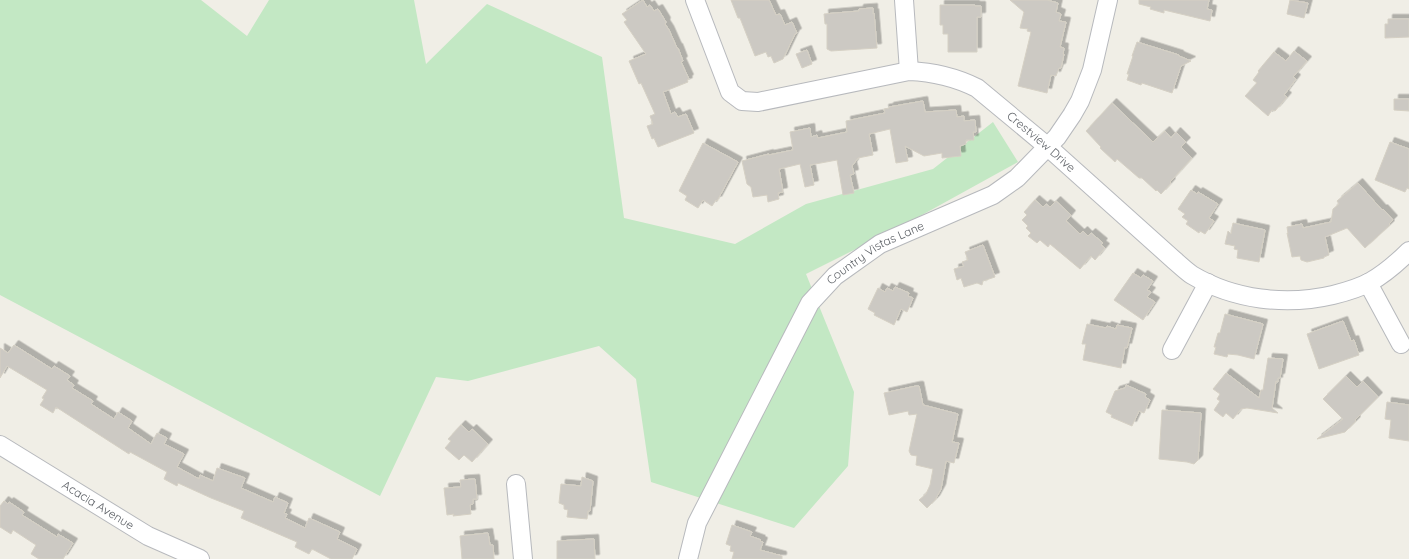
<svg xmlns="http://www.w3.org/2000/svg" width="1409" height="559" font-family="Quicksand,sans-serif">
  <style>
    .green { fill: #c3e8c4 }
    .building { fill: #ccc9c3; stroke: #d5d0c4; filter: url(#shadow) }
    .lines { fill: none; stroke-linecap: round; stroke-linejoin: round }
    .minor-casing { stroke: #b7b9bd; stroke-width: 20 }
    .minor { stroke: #fff; stroke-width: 18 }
    .labels { text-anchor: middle; stroke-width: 5; stroke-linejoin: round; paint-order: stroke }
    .street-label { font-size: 12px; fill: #5e6267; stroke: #fff }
  </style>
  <defs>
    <filter id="shadow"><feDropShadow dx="4.5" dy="-4.5" stdDeviation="0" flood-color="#0004"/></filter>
  </defs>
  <rect width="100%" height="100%" fill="#f0eee6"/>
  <!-- green -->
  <path class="green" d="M0,0H201L247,36L269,0H414L426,64L487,4L602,57L624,218L735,244L806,204L933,169L993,122L1018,162L902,226L806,274L854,392L848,466L794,528L651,482L636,379L599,346L468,381L436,377L380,496L0,295Z"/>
  <!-- building -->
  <path class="building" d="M643,0L647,7L650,5L654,11L658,9L666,22L665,24L669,30L677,48H678L683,61L681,62L689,79L687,80L688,82L663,92L671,114L675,112L678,117L686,114L694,133L658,147L654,138L652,139L647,126L653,124L650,116L655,114L641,83L639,84L629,61L646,54L624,22L627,20L622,14Z
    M731,0H769L776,15L780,14L785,25L792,22L797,33L795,34L783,59L774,63L771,56L768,57L766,52L755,56L740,18H738Z
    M1010,0H1047L1058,3L1056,12L1061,14L1059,21L1066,22L1060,47L1064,48L1063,54H1064L1061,68H1059L1056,76L1051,75L1047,93L1018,86L1031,32L1027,31L1028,29L1020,28L1024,12Z
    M1139,0H1209L1207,9L1212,10L1210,21L1164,10V13L1150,9L1151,7L1139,4Z
    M1290,0L1308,3L1304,18L1287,14Z
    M940,5H975V6H981V17H977V52H948V34H943V25H940Z
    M873,8V14L874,13L877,48L831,51L827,49V24H825L824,14L859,11V9Z
    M1388,19H1409V37L1385,38V24H1388Z
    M1137,42L1179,55V56L1191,61L1181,66L1172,93L1142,83L1141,85L1127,80L1129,74H1127L1133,56H1132Z
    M807,50L812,64L802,68L796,54Z
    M1294,51L1307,61L1293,77L1296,79L1284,95L1287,97L1275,111L1272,110L1268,116L1245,96L1257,83L1253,80L1259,72L1258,71L1274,52L1286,61Z
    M1394,99H1409V111L1394,110Z
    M923,101L925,112L956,110L957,117L964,116V121L975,120L976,132H973L974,140H966V144L960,146L961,156L942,158V153L924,156L905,146L908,161L896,163L890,129L869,134L873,155L858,158L852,166L854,174L850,175L854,193L843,195L837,160L810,165L814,185L805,187L800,164L779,169L783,192L778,193L779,199L768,202L767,195L753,197L751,187L747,184L742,161L769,154V155L793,150L790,132L810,128L811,137L817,135L818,138L847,132L846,121L885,113L884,109L889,108V107Z
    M1112,103L1153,142L1165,131L1171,138L1176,132L1186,142L1181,147L1192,158L1170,182L1171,183L1161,194L1157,190L1156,191L1142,178H1139L1117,159L1115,162L1100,148L1101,147L1086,131Z
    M1390,142L1409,149V189L1407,188L1405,192L1375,180Z
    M703,143L738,162L717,201L716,200L712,206L703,200L698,208L685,200L687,196L679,191Z
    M1358,183L1382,210L1383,209L1393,220L1389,224L1390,225L1365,248L1347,228L1325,237L1329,255L1324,257V258L1307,262L1301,260L1300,256L1292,257L1287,233L1288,234L1287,227L1302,224L1303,228L1331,222L1333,209L1339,204L1337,201Z
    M1191,190L1197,194L1198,192L1218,204L1209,218L1214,221L1205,234L1200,231L1199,233L1186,224L1188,221L1182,217L1185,214L1178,209Z
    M1035,200L1043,207L1046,204L1050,207L1056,201L1071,215L1066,221L1080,234L1083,231L1088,236L1091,233L1103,243L1101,245L1105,248L1095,260L1091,256L1080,269L1050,244L1048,247L1040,240L1037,243L1028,236L1031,233L1026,228L1028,226L1022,220L1027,215L1024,212Z
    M1233,223L1265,230L1259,262L1237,258L1238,250L1234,249L1235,246L1225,244L1228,231L1231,234Z
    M983,245L995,277L983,281L982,285L977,283L964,287L961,278L957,280L954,269L964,266L962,262L968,260L965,252Z
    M1133,273L1141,278L1143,275L1153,281L1147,290L1151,292L1147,297L1155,302L1143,320L1114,300Z
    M895,287L909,293L908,296L913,298L907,312L901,309L894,325L874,315L875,313L868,309L878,288L885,292L887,288L893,291Z
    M1225,314L1263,324L1254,359L1238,355L1228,354L1227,357L1214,354L1216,347H1214L1218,333H1220Z
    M1343,321L1351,341L1354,340L1359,355L1319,369L1307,334Z
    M1087,324L1106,328L1107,326L1116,329L1117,325L1132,328L1127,348L1125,347L1121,368L1083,360L1086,344H1082Z
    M14,345L52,369L54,366L70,376L67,380L74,385L72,388L93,401L91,404L114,419L118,412L132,421L128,428L151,444L157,433L167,438L164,444L184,454L177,467L199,479L200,475L213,481L217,468L245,478L241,488L273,502L275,497L288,503L284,513L287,514L285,518L305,528L309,518L340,532L337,539L357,549L352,559H331L312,549L309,554L295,547L297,542L241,518L244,511L211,498L178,483L177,486L164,479L167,472L130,452L129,454L56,407L53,413L40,405L44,399L42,398L47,390L7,366L0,378V348L8,353Z
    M1268,358L1283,359L1280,378H1278V382L1276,381L1272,408L1278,413L1247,408L1241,409L1233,419L1226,413L1223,417L1214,410L1220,401L1217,399L1220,394L1213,389L1226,373L1259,398L1261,390H1263Z
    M1346,376L1357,387L1363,381L1378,397L1355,420L1356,421L1345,432L1317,439L1343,419L1323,399Z
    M1126,385L1146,394L1145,397L1150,400L1144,413L1139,411L1132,426L1111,417L1112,415L1106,412L1115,391L1125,388Z
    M916,386H919L923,405L958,414L952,442L959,443L954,463L946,461L941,489L935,500L927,508L919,500L926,494L930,485L933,469L916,465L917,456L911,455L909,451L917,414L909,415L908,411L889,415L884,393Z
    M1387,402L1409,405V441L1389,438L1391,420L1385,419Z
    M1162,410L1201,413L1198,460L1194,464L1187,462L1159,459Z
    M461,425L469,432L472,429L488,444L472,462L464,455L459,460L445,448L451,441L448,439Z
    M582,477L593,481L590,511H588L587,519L567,517L568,510L564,509V505L559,503L561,484L581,486Z
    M475,479L477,499H473V504L470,505L471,514L453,516L454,514L447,515L444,488L461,487L460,480Z
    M4,501L8,504L9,502L24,512L22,515L57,537L58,534L73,543L63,559H39L31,554L36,545L13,530L11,534L0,527V506Z
    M732,525L752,532L750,536L761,540L760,541L763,542L760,550L782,556V559H732L734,552L730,551L731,546L726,544Z
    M488,533L490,545H493L494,559H462L460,536Z
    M594,539L595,559H557V541Z"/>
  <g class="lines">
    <!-- minor casing -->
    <g class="minor-casing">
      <g id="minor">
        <path id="s1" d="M695,0L730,92L742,101L758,102L909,71C933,72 955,77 977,88L1048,147L1174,260C1180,265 1186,271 1192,275C1234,300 1286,306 1333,295C1345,292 1359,288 1370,282C1384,274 1397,263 1409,251"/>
        <path d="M904,0L909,71"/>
        <path d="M1368,283L1401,344"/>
        <path d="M1172,350L1208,283"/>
        <path id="s2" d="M0,445L148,536L200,559"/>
        <path d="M516,484L523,559"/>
        <path id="s3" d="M688,559L697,523L810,303L835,276L880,244L993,195L1017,178L1057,137L1072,115L1080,101L1092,70L1108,0"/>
      </g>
    </g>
    <!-- minor -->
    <use href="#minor" class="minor"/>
  </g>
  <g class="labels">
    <!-- street labels -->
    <g class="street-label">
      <text dy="4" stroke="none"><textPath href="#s1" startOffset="438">Crestview Drive</textPath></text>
      <text dy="4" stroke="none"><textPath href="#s3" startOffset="368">Country Vistas Lane</textPath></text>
      <text dy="4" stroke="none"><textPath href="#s2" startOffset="115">Acacia Avenue</textPath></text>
    </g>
  </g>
</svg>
